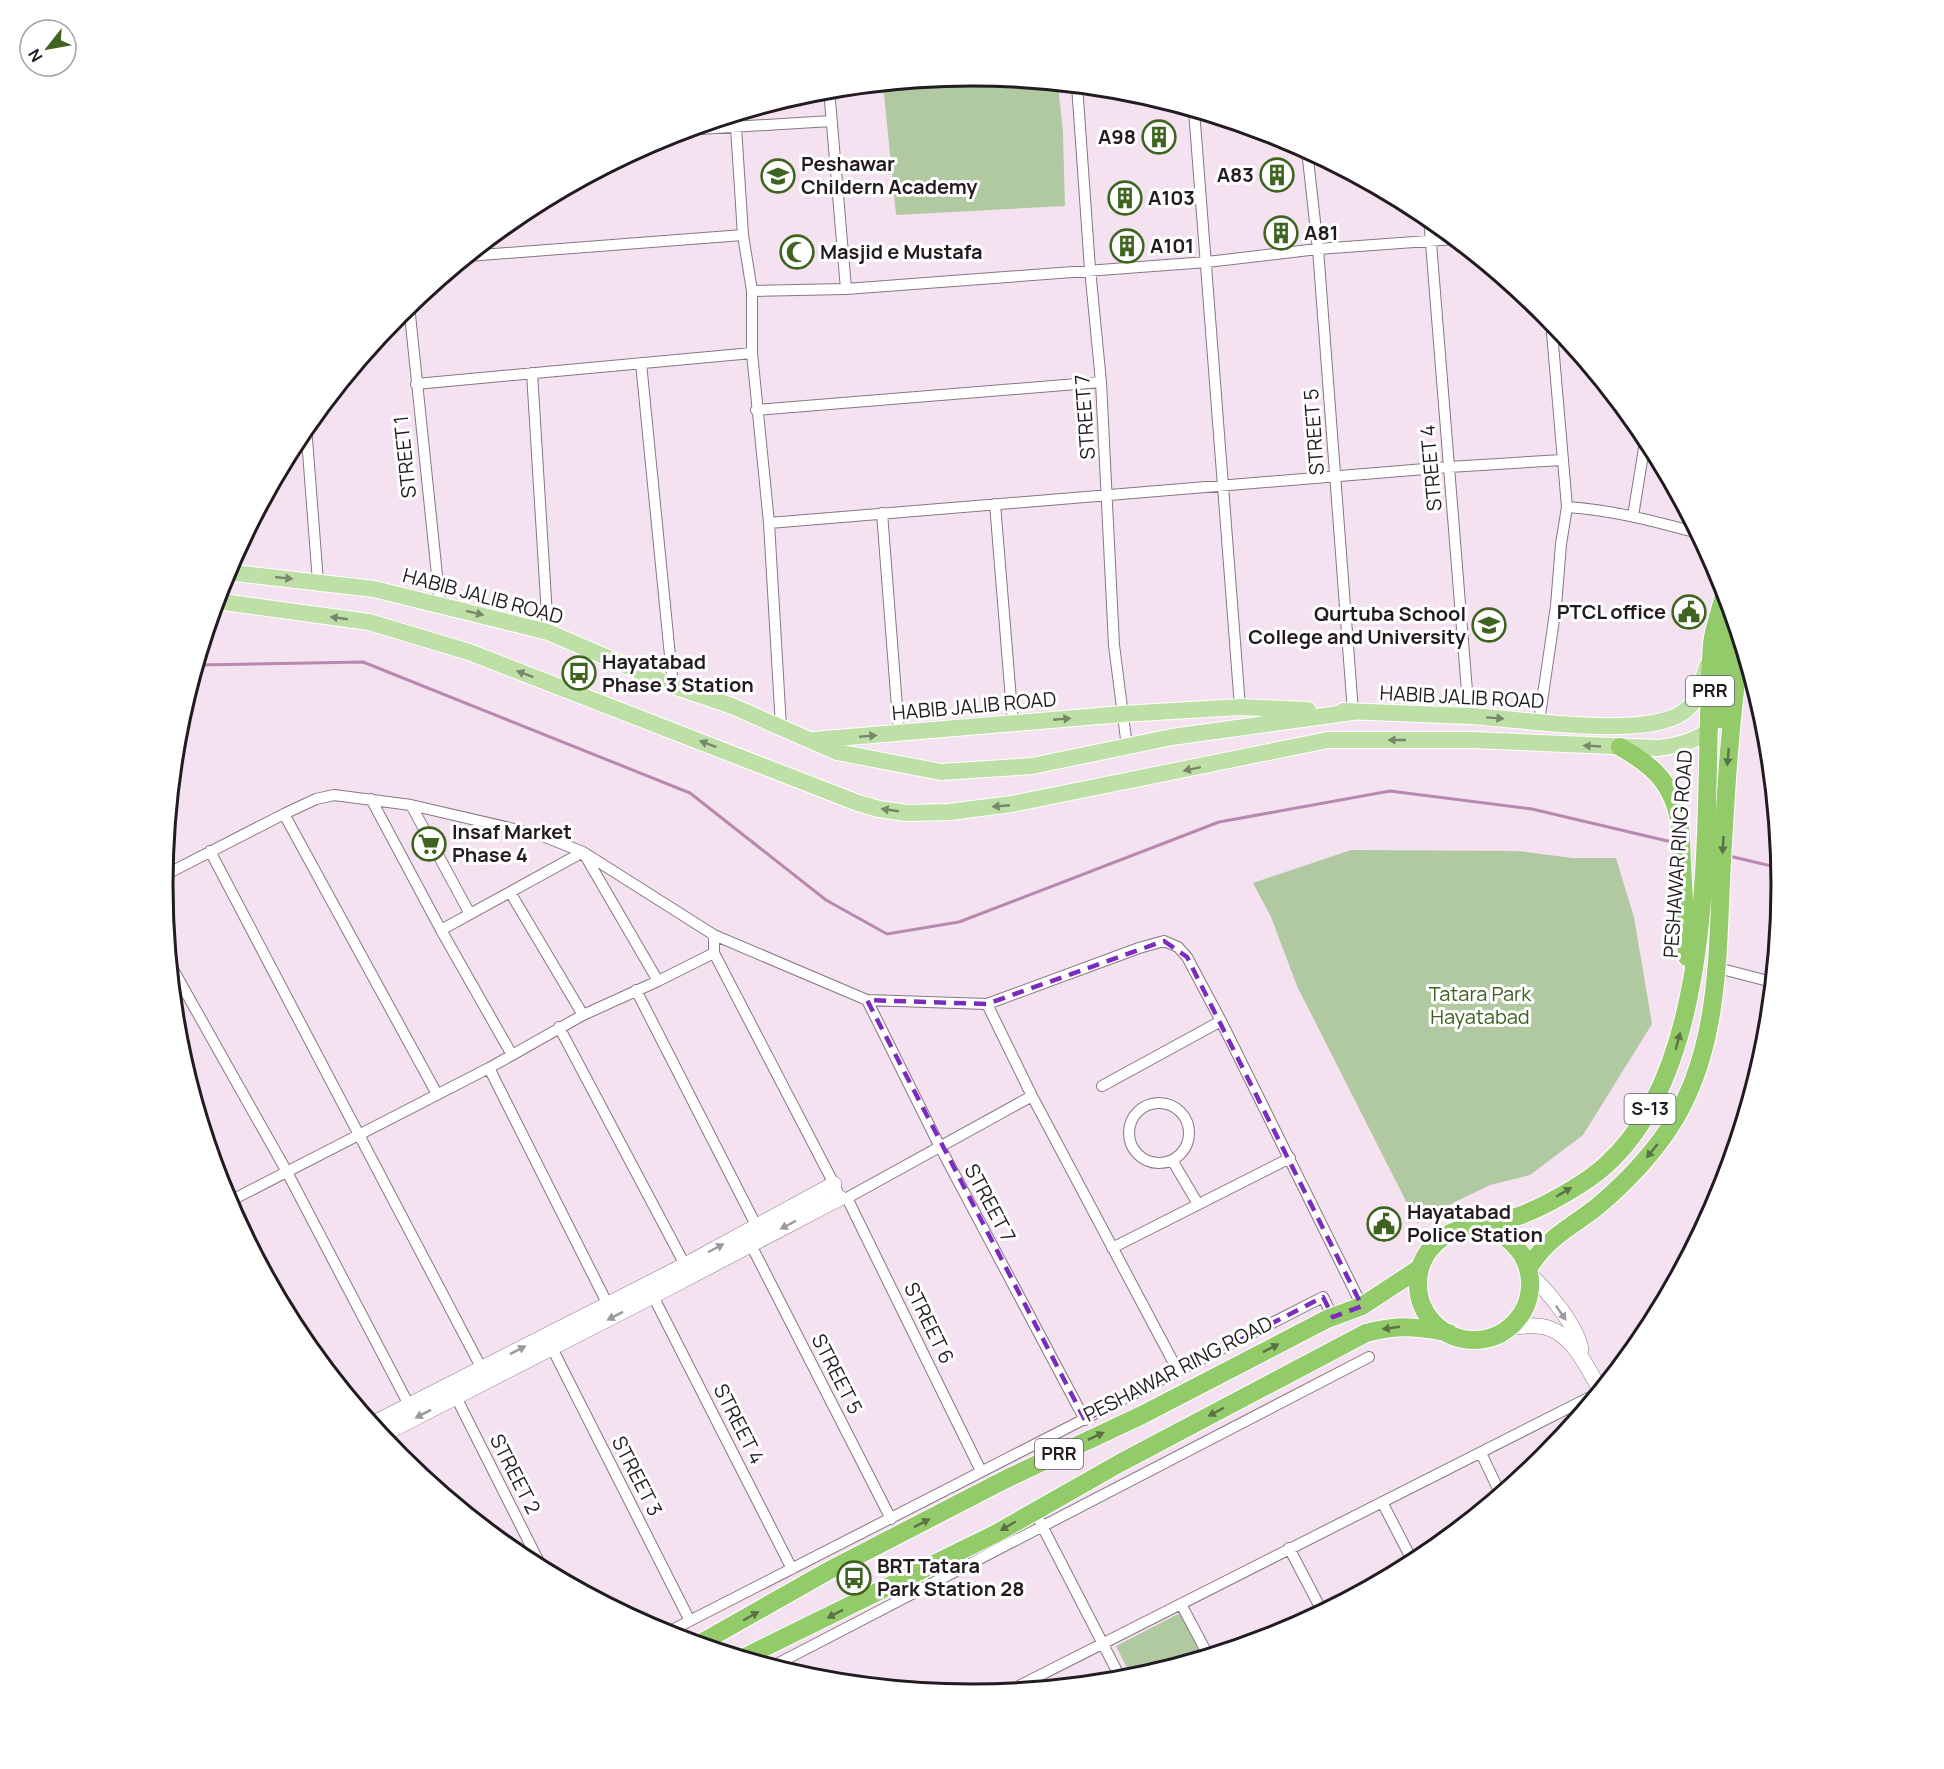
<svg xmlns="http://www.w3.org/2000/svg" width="1944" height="1769" font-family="Manrope,sans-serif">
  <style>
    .green { fill: #b0c9a1 }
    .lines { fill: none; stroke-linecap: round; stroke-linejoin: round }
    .stream { stroke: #b789ae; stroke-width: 3 }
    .street-casing { stroke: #877784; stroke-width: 12 }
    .secondary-casing { stroke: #877784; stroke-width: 16 }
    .primary-casing { stroke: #fff; stroke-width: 18 }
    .highway-casing { stroke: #fff; stroke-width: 20 }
    .street { stroke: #fff; stroke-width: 10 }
    .secondary { stroke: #fff; stroke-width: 15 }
    .primary { stroke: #bee0a6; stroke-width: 16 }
    .highway { stroke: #93cb6b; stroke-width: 18 }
    .oneway { fill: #78876a }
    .oneway2 { fill: #5a7346 }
    .oneway3 { fill: #9c989b }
    .marked { fill: none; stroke: #7b2cbf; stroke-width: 4.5; stroke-dasharray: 12 8; stroke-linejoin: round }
    .labels { text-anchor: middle; stroke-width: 6; stroke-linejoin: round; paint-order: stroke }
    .shield { fill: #fff; stroke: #645f64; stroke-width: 1.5 }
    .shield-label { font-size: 18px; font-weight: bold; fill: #221b21 }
    .poi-label { font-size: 20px; font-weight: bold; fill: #221b21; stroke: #fff; text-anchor: start }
    .street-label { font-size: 20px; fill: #221b21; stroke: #fff }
    .park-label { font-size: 20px; fill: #3a5f1b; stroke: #fff }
    .rim { fill: none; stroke: #221b21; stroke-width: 3 }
  </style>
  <rect width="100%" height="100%" fill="#f5e2f1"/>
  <!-- green -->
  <path class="green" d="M984,76L1058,84L1063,132L1065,206L896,215L883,84Z
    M1351,850L1519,851L1572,858H1616L1634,917L1652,1024L1583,1135L1530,1175L1490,1185L1457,1201L1417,1223L1297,986L1271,917L1253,883Z
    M1182,1612L1204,1656L1132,1678L1116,1646Z"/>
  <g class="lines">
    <!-- stream -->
    <path class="stream" d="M197,665L363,662L690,793L826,900L887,934L959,922L1219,822L1390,791L1532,809L1676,843
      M1729,856L1780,868"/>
    <!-- street casing -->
    <g class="street-casing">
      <path id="street" d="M1077,85L1090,269L1101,382L1114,645L1127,747
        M829,89L846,289
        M1194,110L1240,707
        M736,127L743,235L752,291V353L769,523L781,727
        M683,130L831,121
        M1307,150L1318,249L1353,712
        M1429,218L1469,716
        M468,256L743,235
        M752,291L846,289L1207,262L1318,249L1455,239
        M409,305L440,604
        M641,363L673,686
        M532,373L548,632
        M416,384L752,353
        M756,410L1101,382
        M306,426L318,582
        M995,504L1013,724
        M1567,507C1613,510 1653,521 1698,533
        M882,513L899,733
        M1633,516L1646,436
        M769,523L1449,467L1562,460
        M1539,722L1556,606L1561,544L1567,507L1551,321
        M371,799L441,930L512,1055
        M411,805L470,914
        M284,814L437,1094
        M210,851L482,1369
        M163,876L284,814L316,799L334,795L411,805L540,835L583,852L714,935L867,1000L987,1004L1139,948L1164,941L1178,947L1187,957L1221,1021L1362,1306
        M510,892L583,1015
        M441,930L583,852L658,981
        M714,935V953L834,1184L840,1198H847L981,1471
        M171,966L287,1172L409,1405
        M1718,968L1772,982
        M636,990L757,1227
        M867,1000L940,1147L1085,1420
        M987,1004L1032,1096L1178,1371
        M559,1027L685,1265
        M489,1068L608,1305
        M1102,1086L1221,1021
        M1129 1133a30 30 0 1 1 60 0a30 30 0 1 1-60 0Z
        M1172,1160L1198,1204
        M847,1198L1032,1096
        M228,1202L489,1068L583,1015L658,981L714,953
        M751,1245L891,1519
        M1112,1248L1290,1158
        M653,1296L792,1569
        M552,1348L690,1621
        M456,1397L542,1568
        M1481,1453L1500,1493
        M1382,1502L1413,1562
        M1039,1520L1121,1679
        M1289,1548L1322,1611
        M1181,1604L1208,1655
        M666,1633L1323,1297L1333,1317
        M773,1666L1369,1357
        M1011,1690L1596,1394"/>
    </g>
    <!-- secondary casing -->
    <g class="secondary-casing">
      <path id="secondary" d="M1530,1275C1547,1290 1578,1327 1581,1350
        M1509,1327C1519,1327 1528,1325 1537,1326C1569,1327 1587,1366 1600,1390
        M372,1424L685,1265L834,1184
        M382,1435L653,1296L840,1198"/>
    </g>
    <!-- primary casing -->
    <g class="primary-casing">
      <path id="primary" d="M226,572L374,589L548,632L673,686L732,706L837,752L941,772L1032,766L1172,737L1353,712
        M216,601L369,622L469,652L858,803L879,809L907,813L949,812L1012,804L1328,740H1473L1657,748C1677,746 1693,742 1710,730
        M1343,711C1385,713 1428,714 1471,716C1521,719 1642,739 1682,713C1699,702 1701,684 1707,666
        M813,740L1122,714L1240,707L1308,710"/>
    </g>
    <!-- highway casing -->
    <g class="highway-casing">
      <path id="highway" d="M1720,719L1723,710L1725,658L1735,624
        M1620,747C1638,757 1658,770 1668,789C1682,812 1681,839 1682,865C1684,896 1685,926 1687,957
        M1471,1228C1489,1224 1507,1221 1524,1214C1547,1205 1588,1182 1606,1165C1727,1056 1701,794 1712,643L1714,632L1725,592
        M1418 1284a56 56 0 1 1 112 0a56 56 0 1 1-112 0Z
        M1528,1269C1548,1236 1569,1229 1598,1206C1624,1184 1649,1158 1668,1130C1721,1052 1717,952 1722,862C1726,790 1730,717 1741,646
        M699,1644L828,1571L1006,1479L1142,1415L1327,1319L1362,1306L1420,1268
        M745,1657L997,1533L1120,1463L1366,1333C1398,1325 1417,1326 1449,1333"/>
    </g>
    <!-- street -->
    <use href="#street" class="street"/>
    <!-- secondary -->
    <use href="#secondary" class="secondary"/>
    <!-- primary -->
    <use href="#primary" class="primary"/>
    <!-- highway -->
    <use href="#highway" class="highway"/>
  </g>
  <!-- one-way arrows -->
  <defs><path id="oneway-solid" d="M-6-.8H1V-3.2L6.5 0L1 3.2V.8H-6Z" transform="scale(1.5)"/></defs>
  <g class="oneway">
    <use href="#oneway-solid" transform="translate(284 578) rotate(6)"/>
    <use href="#oneway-solid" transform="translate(475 613) rotate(14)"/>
    <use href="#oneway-solid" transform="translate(339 618) rotate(-172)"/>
    <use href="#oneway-solid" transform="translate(525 674) rotate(-159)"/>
    <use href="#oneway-solid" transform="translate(1495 718) rotate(4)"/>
    <use href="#oneway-solid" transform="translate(1062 719) rotate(-5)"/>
    <use href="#oneway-solid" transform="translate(868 736) rotate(-5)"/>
    <use href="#oneway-solid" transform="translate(1397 740) rotate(180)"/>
    <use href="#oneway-solid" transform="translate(708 744) rotate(-159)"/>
    <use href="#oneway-solid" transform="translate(1592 746) rotate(-177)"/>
    <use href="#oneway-solid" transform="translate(1192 769) rotate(168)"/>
    <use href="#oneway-solid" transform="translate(1001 806) rotate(175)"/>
    <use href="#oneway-solid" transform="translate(890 810) rotate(-172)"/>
  </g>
  <g class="oneway2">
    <use href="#oneway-solid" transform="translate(1728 757) rotate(95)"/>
    <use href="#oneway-solid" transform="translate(1723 845) rotate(93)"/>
    <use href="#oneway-solid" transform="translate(1678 1041) rotate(-75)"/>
    <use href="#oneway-solid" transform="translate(1652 1151) rotate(129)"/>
    <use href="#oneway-solid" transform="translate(1564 1192) rotate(-31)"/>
    <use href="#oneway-solid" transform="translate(1391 1328) rotate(172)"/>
    <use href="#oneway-solid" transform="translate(1271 1348) rotate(-27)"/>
    <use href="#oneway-solid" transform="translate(1216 1412) rotate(152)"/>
    <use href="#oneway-solid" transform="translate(1096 1436) rotate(-25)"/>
    <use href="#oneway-solid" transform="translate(922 1523) rotate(-27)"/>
    <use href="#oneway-solid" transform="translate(1008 1526) rotate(150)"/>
    <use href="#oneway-solid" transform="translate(835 1614) rotate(153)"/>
    <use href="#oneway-solid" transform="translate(751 1616) rotate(-29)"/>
  </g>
  <g class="oneway3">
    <use href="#oneway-solid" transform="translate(788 1225) rotate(152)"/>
    <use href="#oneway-solid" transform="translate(716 1248) rotate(-28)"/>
    <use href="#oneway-solid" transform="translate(1561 1313) rotate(55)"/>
    <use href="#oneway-solid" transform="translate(615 1316) rotate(153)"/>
    <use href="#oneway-solid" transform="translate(518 1350) rotate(-27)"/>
    <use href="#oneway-solid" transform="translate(423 1414) rotate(153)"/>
  </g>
  <!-- marked area -->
  <path class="marked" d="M1164,941L1187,957L1362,1306L1333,1317L1323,1297L1085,1420L867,1000L987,1004Z"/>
  <!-- icons -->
  <defs>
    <g id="building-ring" transform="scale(1.725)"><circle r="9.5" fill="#fff" stroke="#3e641f" stroke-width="1.5"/><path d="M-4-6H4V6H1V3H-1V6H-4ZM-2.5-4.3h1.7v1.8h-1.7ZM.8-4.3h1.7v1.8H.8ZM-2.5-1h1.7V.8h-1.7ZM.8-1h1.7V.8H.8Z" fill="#3e641f"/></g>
    <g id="school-ring" transform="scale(1.725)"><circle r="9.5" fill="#fff" stroke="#3e641f" stroke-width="1.5"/><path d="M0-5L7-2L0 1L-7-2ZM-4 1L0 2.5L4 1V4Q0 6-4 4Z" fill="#3e641f"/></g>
    <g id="mosque-ring" transform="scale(1.725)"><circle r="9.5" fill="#fff" stroke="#3e641f" stroke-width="1.5"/><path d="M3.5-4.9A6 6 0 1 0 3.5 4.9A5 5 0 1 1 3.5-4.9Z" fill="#3e641f"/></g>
    <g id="civic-ring" transform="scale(1.725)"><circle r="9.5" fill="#fff" stroke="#3e641f" stroke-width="1.5"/><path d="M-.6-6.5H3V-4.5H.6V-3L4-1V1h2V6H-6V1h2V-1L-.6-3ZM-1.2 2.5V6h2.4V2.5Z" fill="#3e641f"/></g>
    <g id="bus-ring" transform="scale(1.725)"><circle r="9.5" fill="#fff" stroke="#3e641f" stroke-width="1.5"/><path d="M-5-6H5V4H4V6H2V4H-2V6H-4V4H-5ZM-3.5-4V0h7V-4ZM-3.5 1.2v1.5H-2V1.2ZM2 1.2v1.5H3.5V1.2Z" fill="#3e641f"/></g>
    <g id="supermarket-ring" transform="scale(1.725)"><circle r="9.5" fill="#fff" stroke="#3e641f" stroke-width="1.5"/><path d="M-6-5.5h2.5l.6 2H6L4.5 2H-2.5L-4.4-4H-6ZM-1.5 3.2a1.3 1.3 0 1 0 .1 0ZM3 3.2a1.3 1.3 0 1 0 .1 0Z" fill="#3e641f"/></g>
  </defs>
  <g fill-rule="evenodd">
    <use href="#building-ring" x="1159" y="137"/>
    <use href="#building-ring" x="1277" y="175"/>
    <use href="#school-ring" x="778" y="176"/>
    <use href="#building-ring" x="1125" y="198"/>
    <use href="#building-ring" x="1281" y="233"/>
    <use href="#building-ring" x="1127" y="246"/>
    <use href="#mosque-ring" x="797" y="252"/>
    <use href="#civic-ring" x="1689" y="612"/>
    <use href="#school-ring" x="1489" y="625"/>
    <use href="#bus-ring" x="579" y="673"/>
    <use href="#supermarket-ring" x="429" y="844"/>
    <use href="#civic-ring" x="1384" y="1224"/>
    <use href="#bus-ring" x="854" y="1578"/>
  </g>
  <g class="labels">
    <!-- shield labels -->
    <g class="shield">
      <rect x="1686" y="676" width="48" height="30" rx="4.5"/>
      <rect x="1624.5" y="1094" width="51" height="30" rx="4.5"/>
      <rect x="1035" y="1439" width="48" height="30" rx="4.5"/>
    </g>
    <g class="shield-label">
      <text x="1710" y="697">PRR</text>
      <text x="1650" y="1115">S-13</text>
      <text x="1059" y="1460">PRR</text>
    </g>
    <!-- poi labels -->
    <g class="poi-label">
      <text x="1136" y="144" text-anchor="end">A98</text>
      <text x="801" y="171">Peshawar<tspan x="801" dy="23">Childern Academy</tspan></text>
      <text x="1254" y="182" text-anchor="end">A83</text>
      <text x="1148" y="205">A103</text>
      <text x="1304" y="240">A81</text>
      <text x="1150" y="253">A101</text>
      <text x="820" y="259">Masjid e Mustafa</text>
      <text x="1666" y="619" text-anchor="end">PTCL office</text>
      <text x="1466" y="621" text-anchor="end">Qurtuba School<tspan x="1466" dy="23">College and University</tspan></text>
      <text x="602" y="669">Hayatabad<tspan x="602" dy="23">Phase 3 Station</tspan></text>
      <text x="452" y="839">Insaf Market<tspan x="452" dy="23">Phase 4</tspan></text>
      <text x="1407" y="1219">Hayatabad<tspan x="1407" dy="23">Police Station</tspan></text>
      <text x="877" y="1573">BRT Tatara<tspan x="877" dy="23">Park Station 28</tspan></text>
    </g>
    <!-- street labels -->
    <g class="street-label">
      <text transform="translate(1085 417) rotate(-94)" y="7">STREET 7</text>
      <text transform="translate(1314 432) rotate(-94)" y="7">STREET 5</text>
      <text transform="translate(405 457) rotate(-96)" y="7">STREET 1</text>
      <text transform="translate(1431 468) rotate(-95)" y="7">STREET 4</text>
      <text transform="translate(483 596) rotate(15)" y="7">HABIB JALIB ROAD</text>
      <text transform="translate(1462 697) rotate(3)" y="7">HABIB JALIB ROAD</text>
      <text transform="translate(974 706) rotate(-5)" y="7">HABIB JALIB ROAD</text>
      <text transform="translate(1678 854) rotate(-86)" y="7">PESHAWAR RING ROAD</text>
      <text transform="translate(990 1203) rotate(62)" y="7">STREET 7</text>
      <text transform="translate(929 1323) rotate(64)" y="7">STREET 6</text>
      <text transform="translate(1178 1369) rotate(-27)" y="7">PESHAWAR RING ROAD</text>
      <text transform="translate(837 1374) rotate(63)" y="7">STREET 5</text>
      <text transform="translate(739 1424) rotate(63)" y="7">STREET 4</text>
      <text transform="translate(515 1474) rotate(63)" y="7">STREET 2</text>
      <text transform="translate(637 1476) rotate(63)" y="7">STREET 3</text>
    </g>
    <!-- park labels -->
    <g class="park-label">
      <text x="1480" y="1001">Tatara Park<tspan x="1480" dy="23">Hayatabad</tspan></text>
    </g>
  </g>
  <!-- crop -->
  <path d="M0 0H1944V1769H0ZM173 885a799 799 0 1 1 1598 0a799 799 0 1 1-1598 0Z" fill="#fff" fill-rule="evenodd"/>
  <path class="rim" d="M173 885a799 799 0 1 1 1598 0a799 799 0 1 1-1598 0Z"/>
  <!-- north arrow -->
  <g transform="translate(48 48) rotate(239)"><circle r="28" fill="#ffffff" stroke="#a7a4a6" stroke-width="1.5"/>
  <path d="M0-4.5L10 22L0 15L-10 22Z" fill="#3e641f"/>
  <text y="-9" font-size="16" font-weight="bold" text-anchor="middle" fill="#221b21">N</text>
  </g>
</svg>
